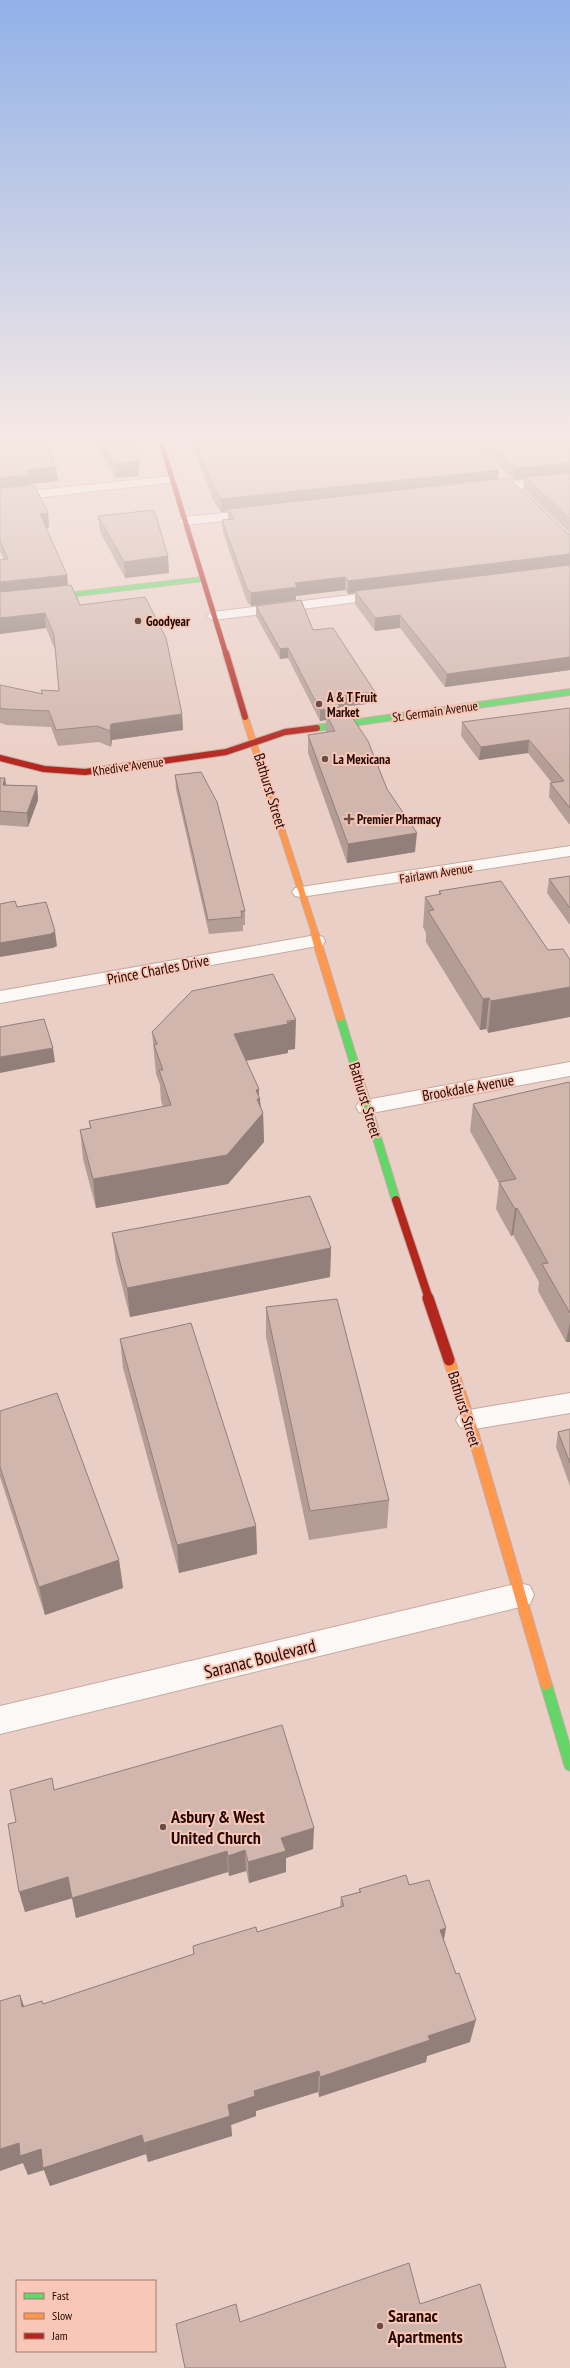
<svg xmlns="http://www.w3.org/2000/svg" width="570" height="2368" font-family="'PT Sans Narrow',sans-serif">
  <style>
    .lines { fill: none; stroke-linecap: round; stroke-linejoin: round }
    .street-casing { stroke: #c5aaa1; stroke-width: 2 }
    .fast-far3-casing { stroke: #c5aaa1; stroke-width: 6 }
    .fast-far2-casing { stroke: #c5aaa1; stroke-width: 8 }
    .fast-far1-casing { stroke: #c5aaa1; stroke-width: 10 }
    .fast-casing { stroke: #c5aaa1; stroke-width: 13 }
    .slow-far2-casing { stroke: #c5aaa1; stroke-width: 8 }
    .slow-far1-casing { stroke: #c5aaa1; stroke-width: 10 }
    .slow-casing { stroke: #c5aaa1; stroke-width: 13 }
    .jam-far3-casing { stroke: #c5aaa1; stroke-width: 6 }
    .jam-far2-casing { stroke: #c5aaa1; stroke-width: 8 }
    .jam-far1-casing { stroke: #c5aaa1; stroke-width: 10 }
    .jam-casing { stroke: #c5aaa1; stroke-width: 13 }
    .street { fill: #fcf8f6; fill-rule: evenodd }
    .fast-far3 { stroke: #63d668; stroke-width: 5 }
    .fast-far2 { stroke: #63d668; stroke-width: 6 }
    .fast-far1 { stroke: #63d668; stroke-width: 8 }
    .fast { stroke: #63d668; stroke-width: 11 }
    .slow-far2 { stroke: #ff974d; stroke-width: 6 }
    .slow-far1 { stroke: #ff974d; stroke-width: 8 }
    .slow { stroke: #ff974d; stroke-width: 11 }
    .jam-far3 { stroke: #b3261e; stroke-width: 5 }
    .jam-far2 { stroke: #b3261e; stroke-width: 6 }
    .jam-far1 { stroke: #b3261e; stroke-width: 8 }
    .jam { stroke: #b3261e; stroke-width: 11 }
    .wall { fill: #b49d95 }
    .shaded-wall { fill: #927f79 }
    .building { fill: #d1b6ad; stroke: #927f79 }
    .poi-dot { fill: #694d46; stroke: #f9c7b7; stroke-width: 1.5 }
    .labels { text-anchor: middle; stroke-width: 4; stroke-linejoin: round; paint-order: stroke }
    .far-poi-label { font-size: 13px; font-weight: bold; fill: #230701; stroke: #f9c7b7; text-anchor: start }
    .far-street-label { font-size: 13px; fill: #230701; stroke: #f9c7b7 }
    .street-label { font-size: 15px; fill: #230701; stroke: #f9c7b7 }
    .near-street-label { font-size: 18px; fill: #230701; stroke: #f9c7b7 }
    .near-poi-label { font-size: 18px; font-weight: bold; fill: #230701; stroke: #f9c7b7; text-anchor: start }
  </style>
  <rect width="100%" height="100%" fill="#eacfc6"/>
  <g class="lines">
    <!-- street casing -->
    <g class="street-casing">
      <path id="street" d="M239,436H278L272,439L163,449L157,446L163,443Z
        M570,475V483L486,493L480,489L486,485Z
        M172,476L176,478L178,480L176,482L0,502V494Z
        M257,510L263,514L261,517L184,525L178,521L184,517Z
        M384,591L391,595L389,598L213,620L206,616L213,612Z
        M570,846V856L301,897L295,896L292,892L295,888L301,887Z
        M316,935L323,937L325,941L323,945L0,1003V991Z
        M570,1062V1076L366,1114L359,1112L356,1107L359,1102L366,1100Z
        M570,1393V1413L469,1430L460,1427L456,1420L460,1413L469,1410Z
        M520,1583L530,1586L534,1595L530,1604L520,1607L0,1734V1706Z"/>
    </g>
    <!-- fast-far3 casing -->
    <g class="fast-far3-casing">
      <path id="fast-far3" d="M0,603L203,579"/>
    </g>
    <!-- fast-far2 casing -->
    <g class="fast-far2-casing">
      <path id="fast-far2" d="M317,728L570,692"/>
    </g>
    <!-- fast-far1 casing -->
    <g class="fast-far1-casing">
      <path id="fast-far1" d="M340,1017L396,1200"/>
    </g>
    <!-- fast casing -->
    <g class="fast-casing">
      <path id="fast" d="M546,1684L570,1765"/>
    </g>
    <!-- slow-far2 casing -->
    <g class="slow-far2-casing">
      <path id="slow-far2" d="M245,717L316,936"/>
    </g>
    <!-- slow-far1 casing -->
    <g class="slow-far1-casing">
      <path id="slow-far1" d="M315,935L340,1017"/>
    </g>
    <!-- slow casing -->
    <g class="slow-casing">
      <path id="slow" d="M449,1360L469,1420L546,1684"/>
    </g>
    <!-- jam-far3 casing -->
    <g class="jam-far3-casing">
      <path id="jam-far3" d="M159,436L226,654"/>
    </g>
    <!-- jam-far2 casing -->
    <g class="jam-far2-casing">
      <path id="jam-far2" d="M226,653L245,717
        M0,758L44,769L85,772L226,752L285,732L317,728"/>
    </g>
    <!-- jam-far1 casing -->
    <g class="jam-far1-casing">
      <path id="jam-far1" d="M396,1200L429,1299"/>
    </g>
    <!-- jam casing -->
    <g class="jam-casing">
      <path id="jam" d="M428,1298L449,1360"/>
    </g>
    <!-- street -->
    <use href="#street" class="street"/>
    <!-- fast-far3 -->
    <use href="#fast-far3" class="fast-far3"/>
    <!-- fast-far2 -->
    <use href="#fast-far2" class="fast-far2"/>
    <!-- fast-far1 -->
    <use href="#fast-far1" class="fast-far1"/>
    <!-- fast -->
    <use href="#fast" class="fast"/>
    <!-- slow-far2 -->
    <use href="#slow-far2" class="slow-far2"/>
    <!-- slow-far1 -->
    <use href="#slow-far1" class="slow-far1"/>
    <!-- slow -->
    <use href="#slow" class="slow"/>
    <!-- jam-far3 -->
    <use href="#jam-far3" class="jam-far3"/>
    <!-- jam-far2 -->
    <use href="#jam-far2" class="jam-far2"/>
    <!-- jam-far1 -->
    <use href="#jam-far1" class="jam-far1"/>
    <!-- jam -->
    <use href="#jam" class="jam"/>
  </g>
  <!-- wall -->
  <path class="wall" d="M0,436L56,467L58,481L30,484V486L48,513L49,528H46L67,575L68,585L80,605L182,714L183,730L112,740L111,747L99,742L58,746L51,727L7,725L0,723V685L42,694L41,690L59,691L55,650L46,628L0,634V560H4L0,551Z
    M89,436H131L139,476L116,478Z
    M189,436H463L498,480L567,533L570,534V670L445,687L400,628L375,631L355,604V593L348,594L345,590L296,596V600L251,606L247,602L223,533L222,520H228V511L221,512L214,502L193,448V439H190Z
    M466,436H570V533L523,489L524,479L514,480Z
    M98,516L169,573L125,578L100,532Z
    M256,606L313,630L375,703L340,707V712L387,789L415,852L347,863L308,753V735L326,732V720L320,721L288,658L280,659L256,616Z
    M570,708V824H569L549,797L550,783H552L528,753L479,760L461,736L462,722Z
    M175,775L245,911V925H243V931L209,934L176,789Z
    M0,778H5L6,785L37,786L38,800L28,827L0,825Z
    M570,876V925L547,893L549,879Z
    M439,891L548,950L488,1033L486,1029L480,1030L426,942V933L423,927L425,897L439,895Z
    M152,1032L295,1049L288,1050V1053L246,1060L259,1096L261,1107L263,1113L264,1142L228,1184L96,1208L83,1159L80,1130L90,1128L89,1121L163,1107L161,1100L160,1085L156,1074Z
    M570,1084V1342H566L538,1291L539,1282L513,1235L511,1236L496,1209L499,1183L470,1131L473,1104Z
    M112,1233L331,1248L330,1277L130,1317L116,1262Z
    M266,1307L389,1500L387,1528L309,1540L266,1337Z
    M120,1339L256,1526L257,1554L179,1573L123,1368Z
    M0,1411L119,1560L123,1588L45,1615L0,1477Z
    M570,1429V1486L556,1447L558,1432Z
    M54,1789L313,1849L286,1858V1872L249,1883L246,1871L229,1876L228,1872L76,1918L72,1898L25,1912L16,1822Z
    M409,1885L444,1941L470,2042L427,2056L426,2062L319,2097L318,2092L256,2111V2116L231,2125L232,2136L148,2162L146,2154L50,2186L44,2170L28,2175L23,2163L24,2007L43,2004L193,1954V1946L257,1932L340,1907L341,1897L359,1892V1889Z"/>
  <!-- shaded-wall -->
  <path class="shaded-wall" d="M190,436H226H193V439H190Z
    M139,462V476L116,478L115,464Z
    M570,463V475L525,477L524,479L514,480L515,468Z
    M56,467L58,481L30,484L31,489L0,492V478L27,470Z
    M499,470L498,482L228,509V511L221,512V499Z
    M48,513L49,528L41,529L40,514Z
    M570,554V567L355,591V593L348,594V581Z
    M168,556L169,573L125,578L124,562Z
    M67,575L68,589L0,597V582Z
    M345,577V590L296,596V600L251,606V593L295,583Z
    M45,613L46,628L0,634V618Z
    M400,615V628L375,631V618Z
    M288,648V658L280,659V649Z
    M570,657V670L445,687L447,674Z
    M375,692V703L340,707V718L326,714V720L320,721V710L334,697Z
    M182,714L183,730L112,740L111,747L110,731L111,724Z
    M529,740L528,753L479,760L481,747Z
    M5,778L7,792L3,785Z
    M37,786L38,800L28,827L27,813Z
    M417,833L415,852L347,863L348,844Z
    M55,931L57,946L53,948L0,957V943Z
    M570,987V1017L488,1033L491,1001Z
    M489,998L486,1029L480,1030L483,999Z
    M296,1020L295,1049L288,1050V1053L235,1063L234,1034Z
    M53,1048L55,1062L0,1073V1057Z
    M259,1089V1099H260L261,1116L263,1113L264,1142L228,1184L96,1208L93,1179L256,1090Z
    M517,1208L513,1235L511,1236L515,1209Z
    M331,1248L330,1277L130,1317L127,1288Z
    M570,1322V1342H566Z
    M256,1526L257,1554L179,1573L177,1545Z
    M119,1560L123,1588L45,1615L39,1587Z
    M314,1828L313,1849L286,1858V1872L249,1883L248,1862L281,1838Z
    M245,1850L246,1871L229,1876L228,1856Z
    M227,1851L228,1872L76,1918L72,1898Z
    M68,1877L73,1898L25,1912L19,1892Z
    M446,1928L442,1951L440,1930Z
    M20,1995L28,2017L22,2007Z
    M476,2020L470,2042L427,2056L426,2062L319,2097L320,2077L428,2036Z
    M319,2071L318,2092L256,2111V2116L231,2125L232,2136L148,2162L144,2143L228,2105L254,2091Z
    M142,2135L146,2154L50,2186L44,2170L28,2175L23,2163L0,2171V2149L19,2143L41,2149Z"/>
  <!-- building -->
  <path class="building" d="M0,436H41L56,467L27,470L29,475L0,478Z
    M96,436H131L139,462L115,464Z
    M193,436H463L499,470L221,499L214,489Z
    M479,436H570V463L515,468Z
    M570,473V519L525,477Z
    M509,478L567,533L570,534V554L348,581L345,577L295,583L297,587L251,593L247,589L222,520L234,519L228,509Z
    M34,485L48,513L40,514L67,575L0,582V560L8,559L0,541V488Z
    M154,510L168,556L124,562L98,516Z
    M570,565V657L447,674L400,615L375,618L355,591Z
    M71,585L80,605L145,597L166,638L182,714L111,724L110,731L97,726L56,730L49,711L5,709L0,708V685L43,694L41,690L59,691L54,635L45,613L0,618V592Z
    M301,600L313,630L333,628L375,692L334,697L340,707L320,710L288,648L280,649L256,606Z
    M570,708V808L550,783L564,781L529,740L481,747L462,722Z
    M348,711L368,741L387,789L417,833L348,844L308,735L335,731L326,714Z
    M201,772L217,802L245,911H241L242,917L208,920L175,775Z
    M0,778H5L3,785L37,786L27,813L0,811Z
    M570,876V908L549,879Z
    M501,881L548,950L563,949L570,960V987L491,1001L489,998L483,999L428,911L434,910L425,897L441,894L439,891Z
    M15,901L17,907L46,902L55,931L51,934L0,943V904Z
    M273,974L296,1020L287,1021L288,1024L234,1034L259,1089L256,1090L260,1099H257L263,1113L227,1155L93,1179L80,1130L91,1128L89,1121L171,1105L159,1070H163L154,1045L157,1044L152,1032L192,991Z
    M44,1019L53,1048L0,1057V1027Z
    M569,1082L570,1084V1313L542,1264L548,1263L517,1208L515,1209L499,1182L516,1179L473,1104Z
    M310,1196L331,1248L127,1288L112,1233Z
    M337,1299L389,1500L310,1511L266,1307Z
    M191,1323L256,1526L177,1545L120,1339Z
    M57,1393L119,1560L39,1587L0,1467V1411Z
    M570,1429V1463L558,1432Z
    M282,1725L314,1828L281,1838L286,1851L248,1862L245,1850L228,1856L227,1851L72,1898L68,1877L19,1892L8,1824L16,1822L10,1790L52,1778L54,1790Z
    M406,1875L409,1885L429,1880L446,1928L440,1930L456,1974L459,1973L476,2020L428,2036L430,2040L320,2077L319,2071L254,2091L255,2096L228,2105L230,2116L144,2143L142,2135L43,2168L41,2149L20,2156L19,2143L0,2149V2001L20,1995L22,2007L42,2001L43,2004L194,1954L193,1946L256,1927L257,1932L344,1906L341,1897L361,1892L359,1889Z
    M409,2263L420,2304L480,2284L506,2368H185L176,2324L236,2304L240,2322Z"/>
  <!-- sky -->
  <linearGradient id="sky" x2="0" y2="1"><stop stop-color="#91b1e8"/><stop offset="0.57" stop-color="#f6e9e5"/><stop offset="1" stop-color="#f6e9e5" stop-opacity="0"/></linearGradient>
  <rect width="570" height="767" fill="url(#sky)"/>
  <!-- markers -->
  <g class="poi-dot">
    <circle cx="138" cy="621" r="4"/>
    <circle cx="319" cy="704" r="4"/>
    <circle cx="325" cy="759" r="4"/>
    <path d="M347 813h4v4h4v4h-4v4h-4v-4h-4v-4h4z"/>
    <circle cx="163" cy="1827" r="4"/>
    <circle cx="380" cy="2326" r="4"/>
  </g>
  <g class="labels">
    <!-- far-poi labels -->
    <g class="far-poi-label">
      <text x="146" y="626">Goodyear</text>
      <text x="327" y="702">A &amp; T Fruit<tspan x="327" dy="15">Market</tspan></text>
      <text x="333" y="764">La Mexicana</text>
      <text x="357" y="824">Premier Pharmacy</text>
    </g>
    <!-- far-street labels -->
    <g class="far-street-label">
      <text transform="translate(435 711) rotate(-8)" y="5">St. Germain Avenue</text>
      <text transform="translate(128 766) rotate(-8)" y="5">Khedive Avenue</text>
      <text transform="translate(436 873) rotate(-9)" y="5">Fairlawn Avenue</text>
    </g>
    <!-- street labels -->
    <g class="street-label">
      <text transform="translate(270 791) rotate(73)" y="5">Bathurst Street</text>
      <text transform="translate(158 970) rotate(-11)" y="5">Prince Charles Drive</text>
      <text transform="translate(468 1088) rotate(-10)" y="5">Brookdale Avenue</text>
      <text transform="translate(365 1100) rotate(73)" y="5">Bathurst Street</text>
      <text transform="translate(464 1409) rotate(73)" y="5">Bathurst Street</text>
    </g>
    <!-- near-street labels -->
    <g class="near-street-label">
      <text transform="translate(260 1659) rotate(-14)" y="6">Saranac Boulevard</text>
    </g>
    <!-- near-poi labels -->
    <g class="near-poi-label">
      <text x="171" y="1823">Asbury &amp; West<tspan x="171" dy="21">United Church</tspan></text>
      <text x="388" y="2322">Saranac<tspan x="388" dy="21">Apartments</tspan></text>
    </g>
  </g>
  <!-- legend -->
  <rect x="16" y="2280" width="140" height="72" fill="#f9c7b7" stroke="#a37a6e"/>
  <rect x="24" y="2293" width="20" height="6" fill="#63d668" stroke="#a37a6e"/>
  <text x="52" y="2300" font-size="12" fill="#230701">Fast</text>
  <rect x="24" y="2313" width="20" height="6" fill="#ff974d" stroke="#a37a6e"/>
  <text x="52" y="2320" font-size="12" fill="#230701">Slow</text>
  <rect x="24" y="2333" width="20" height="6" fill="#b3261e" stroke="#a37a6e"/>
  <text x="52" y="2340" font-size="12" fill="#230701">Jam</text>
</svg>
